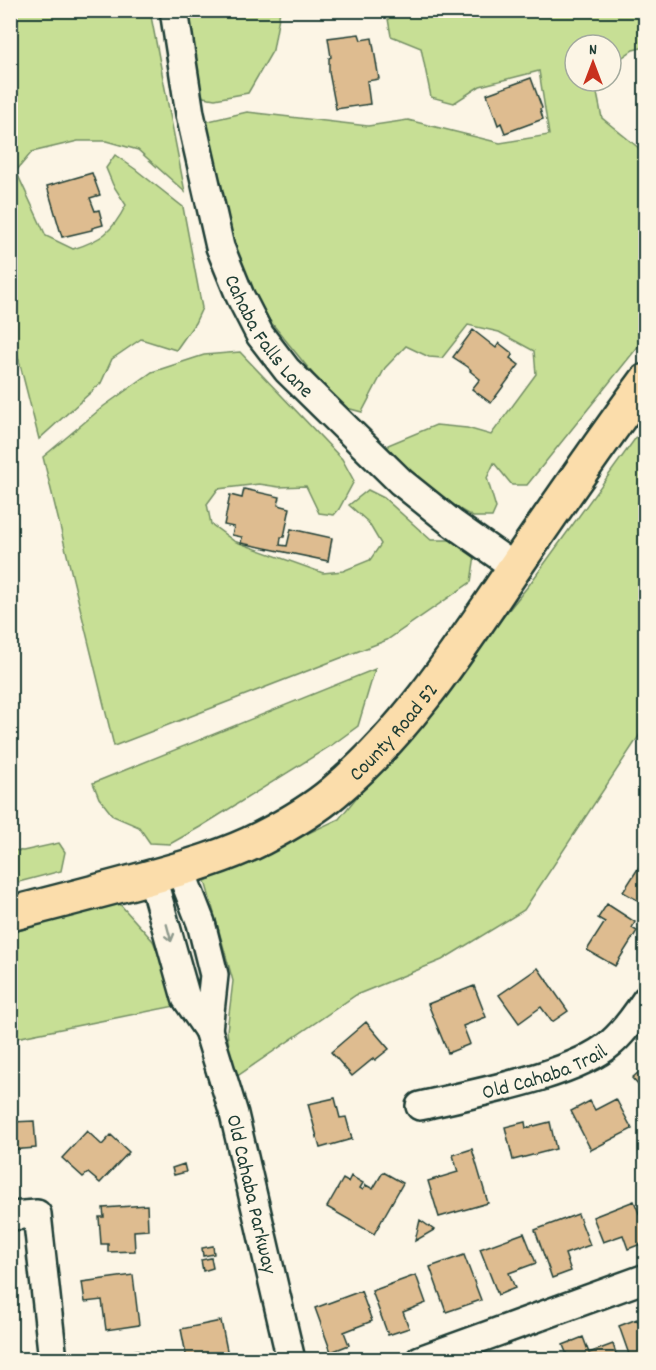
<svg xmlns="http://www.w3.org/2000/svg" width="656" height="1370" font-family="Dekko,sans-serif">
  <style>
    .green { fill: #c7df95; stroke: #738e64; stroke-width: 1.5 }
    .building { fill: #debc90; stroke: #1f3d34; stroke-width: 1.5 }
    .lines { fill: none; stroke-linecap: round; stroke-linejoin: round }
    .minor-casing { stroke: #1f3d34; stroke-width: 32 }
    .major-casing { stroke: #1f3d34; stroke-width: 38 }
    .minor { stroke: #fcf5e5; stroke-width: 27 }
    .major { stroke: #fbddab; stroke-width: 33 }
    .oneway { stroke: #8e998c }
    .labels { text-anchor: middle; stroke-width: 4.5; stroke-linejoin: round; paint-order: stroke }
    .street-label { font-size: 21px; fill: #1f3d34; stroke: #fcf5e5 }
  </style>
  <rect width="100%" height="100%" fill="#fcf5e5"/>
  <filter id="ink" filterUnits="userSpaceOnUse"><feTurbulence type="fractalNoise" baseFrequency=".0167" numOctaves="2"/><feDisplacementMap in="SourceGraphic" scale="12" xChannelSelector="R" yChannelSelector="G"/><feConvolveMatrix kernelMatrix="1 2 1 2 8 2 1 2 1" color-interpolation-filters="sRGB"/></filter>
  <g filter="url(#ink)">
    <!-- green -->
    <path class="green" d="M10,11H150L185,192L138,150L106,141H78L32,152L16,171L46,236L73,249C102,240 112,232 126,205L113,185L106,168L115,155L135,169L183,207L202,308L195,323L176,350L141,339L112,359L101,383L39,439L11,329Z
      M187,11H280L273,50L248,93L215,99L203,97L197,80Z
      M384,11H645V47L633,50L611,65V45H575V81H602L597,93L602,118L645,153V338L527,485H512L494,463L487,478L496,508L492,517H473L461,510L387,455L388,445L436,425L467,428L491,435L536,374L534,351L499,332L468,325L442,358L429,357L406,346L385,368L362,412L339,406L270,321L231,251L200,123L247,112L368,126L408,120L500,143L549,135L539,71L480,86L454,103L431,97L421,48L391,36L387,13Z
      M240,352L342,459L354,481L339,509L334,515L319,513L306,486L279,487L259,484L218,489L207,504L211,524L234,541L323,573L343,571L370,560L381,544L368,522L349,505L368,490L384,498L431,540H461L475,555L471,582L387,640L114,746L43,457L104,406L152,372L204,355Z
      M645,425V727L524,910L442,960L356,995L233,1079L227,1031L233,981L205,881L339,819L529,585Z
      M375,669L358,726L332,745L200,827L170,844L150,843L139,827L113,816L99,798L93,783Z
      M59,843L65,852L61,871L11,884V850L23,851Z
      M118,902L153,941L180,1005L11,1039V933Z"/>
    <!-- building -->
    <path class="building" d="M359,34L361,40L372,38L379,79L367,81L370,104L336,109L329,72V58L331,57L328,38Z
      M531,78L542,108L540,109L543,119L505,133L501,123L498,125L487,94Z
      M92,173L100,195L90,198L95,211L99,210L103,225L92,228V230L62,237L47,186Z
      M473,330L496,348L499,343L513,354L510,358L519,365L491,403L472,389L480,379L470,371L471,370L468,367L453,357Z
      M244,489L280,497L278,505L290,508L284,537H281L280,545L287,546L291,529L332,538L328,561L241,543L242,537L232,535L234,527L224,525L230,495L242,498Z
      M646,856V905L623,892Z
      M607,904L635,922L632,928L637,931L615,966L587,950L605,922L598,918Z
      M538,968L568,1011L552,1022L541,1007L519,1023L499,995Z
      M474,986L486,1017L463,1026L470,1044L448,1053L428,1004Z
      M366,1022L389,1049L375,1060L374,1058L352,1076L331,1052Z
      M646,1066V1094L632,1078Z
      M335,1098L340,1118L346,1117L352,1139L320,1148L308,1104Z
      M616,1099L632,1129L591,1150L571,1111L590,1101L595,1110Z
      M10,1106L12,1122L34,1121L36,1148L10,1150Z
      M525,1122L526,1128L550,1122L556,1149L513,1160L505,1127Z
      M87,1131L102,1145L111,1135L129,1152L100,1183L88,1173L83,1177L62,1158Z
      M472,1149L488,1203L439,1217L428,1181L458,1172L453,1155Z
      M184,1164L186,1172L174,1175L172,1168Z
      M383,1172L403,1183L374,1234L327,1207L343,1179L348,1182L351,1176L363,1183L360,1188L363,1190L366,1185L373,1189Z
      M634,1201L646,1230V1242L628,1249L623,1235L603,1242L593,1217Z
      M147,1205L148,1230L134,1231L135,1251L108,1252V1244H101L99,1217H104L103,1208Z
      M578,1214L590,1245L565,1254L571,1271L552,1278L535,1230Z
      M420,1220L434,1230L415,1241Z
      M524,1233L536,1263L509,1273L515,1288L498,1295L480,1249Z
      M213,1246L214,1254L203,1256L202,1248Z
      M464,1255L481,1300L446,1312L430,1267Z
      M211,1258L213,1268L203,1271L201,1260Z
      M133,1275L139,1325L106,1330L102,1300L85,1302L82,1282Z
      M416,1275L426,1303L403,1312L409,1328L388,1335L372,1291Z
      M361,1291L372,1321L344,1332L349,1345L331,1352L315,1308Z
      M637,1319L643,1334H646V1360H631L619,1326Z
      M221,1321L229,1360H187L181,1329Z
      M583,1337L589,1353L613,1344L618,1360H569L563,1345Z
      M138,1350L139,1360H91V1359Z"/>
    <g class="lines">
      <!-- minor casing -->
      <g class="minor-casing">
        <g id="minor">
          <path id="s1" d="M174,10L190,114L220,247L240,296L260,335L287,370L401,482L452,523L506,561L519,562"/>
          <path d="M152,877L186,998L208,1030L214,975L201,923L180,869"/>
          <path id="s2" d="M208,1030L234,1114L291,1360"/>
          <path id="s3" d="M420,1106C469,1094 574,1076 611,1043C624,1032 636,1015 646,1000"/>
          <path d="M10,1216L37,1214L53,1360"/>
          <path d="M420,1360L646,1278"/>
        </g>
      </g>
      <!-- major casing -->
      <g class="major-casing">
        <g id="major">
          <path id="s4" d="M10,914C57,902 104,890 151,877C188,867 227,856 262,838C287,825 313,810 334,792C407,731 460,648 513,570C556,507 600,443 646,381"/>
        </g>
      </g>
      <!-- minor -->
      <use href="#minor" class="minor"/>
      <!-- major -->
      <use href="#major" class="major"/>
    </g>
    <!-- one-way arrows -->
    <defs><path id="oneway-shaft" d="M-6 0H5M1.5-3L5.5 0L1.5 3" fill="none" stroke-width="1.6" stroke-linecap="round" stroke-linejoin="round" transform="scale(1.5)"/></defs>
    <use class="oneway" href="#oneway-shaft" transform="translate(169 933) rotate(75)"/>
  </g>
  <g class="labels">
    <!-- street labels -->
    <g class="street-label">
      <text dy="7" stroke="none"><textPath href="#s1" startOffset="344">Cahaba Falls Lane</textPath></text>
      <text dy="7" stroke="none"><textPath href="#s4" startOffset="434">County Road 52</textPath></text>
      <text dy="7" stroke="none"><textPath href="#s3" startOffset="129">Old Cahaba Trail</textPath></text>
      <text dy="7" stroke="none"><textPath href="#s2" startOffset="170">Old Cahaba Parkway</textPath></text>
    </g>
  </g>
  <!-- margin -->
  <rect width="656" height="1370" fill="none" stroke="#fcf5e5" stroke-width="36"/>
  <rect x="18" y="18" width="620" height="1334" fill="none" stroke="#1f3d34" stroke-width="2" filter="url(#ink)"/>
  <!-- north arrow -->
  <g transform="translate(593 63)"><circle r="28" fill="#fcf5e5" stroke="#a4ab9e" stroke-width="1.5"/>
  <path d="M0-4.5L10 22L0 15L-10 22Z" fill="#c8321e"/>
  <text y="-9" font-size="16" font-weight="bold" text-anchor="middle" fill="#1f3d34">N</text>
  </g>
</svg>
